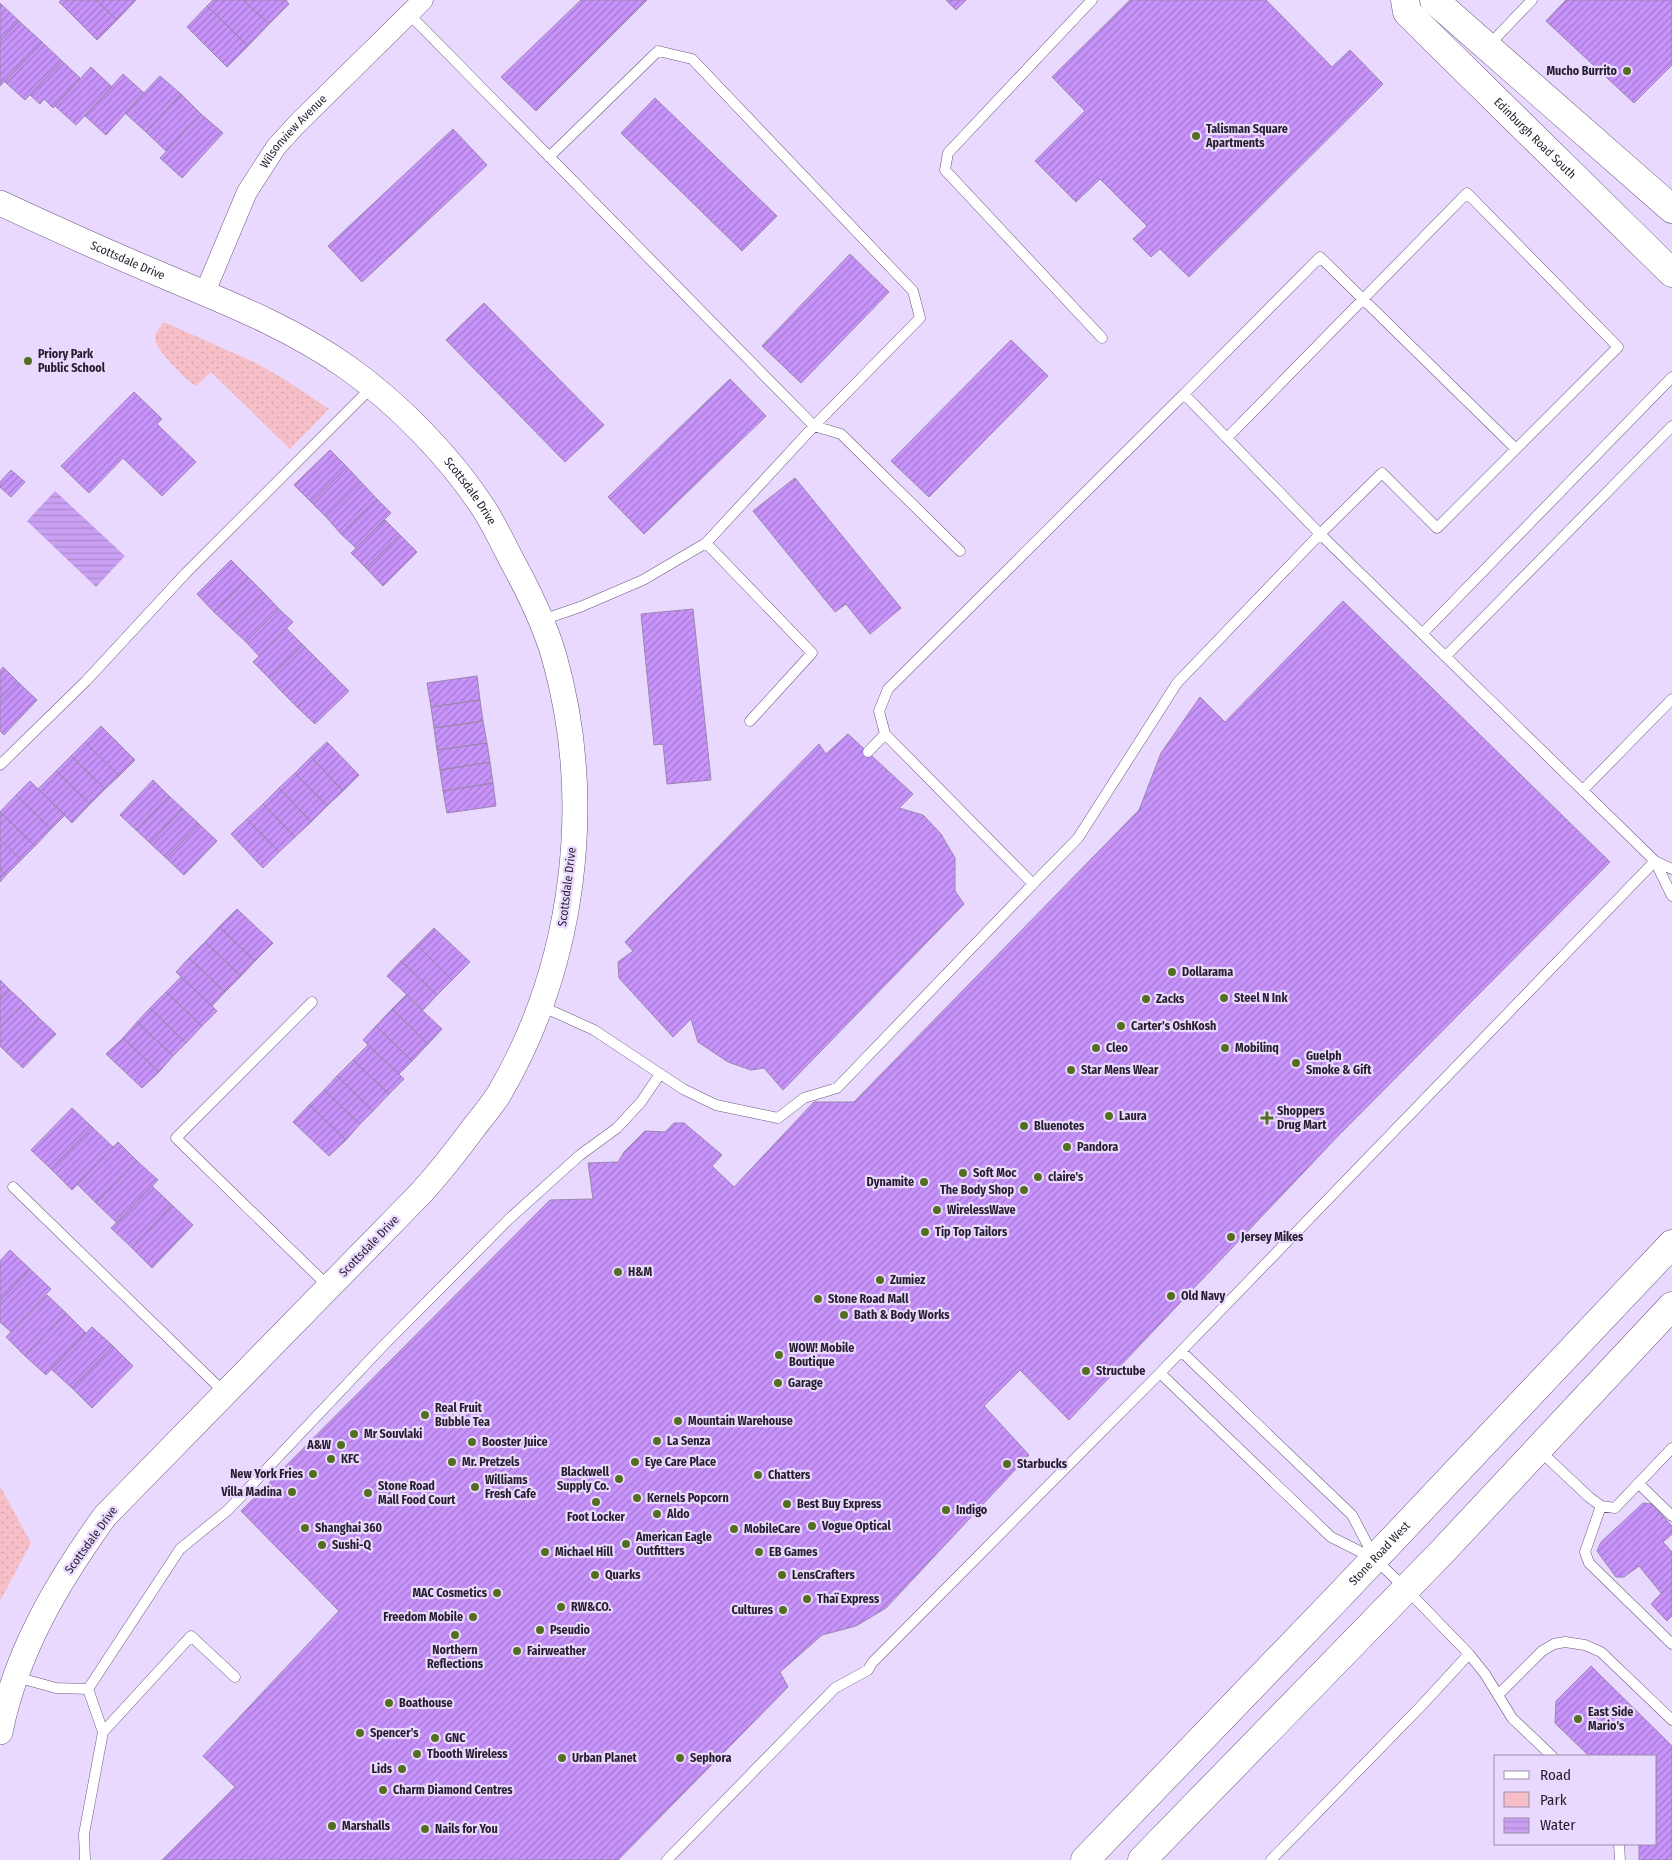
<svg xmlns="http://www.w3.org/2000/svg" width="1672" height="1860" font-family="'Fira Sans Condensed',sans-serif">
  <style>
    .green { fill: url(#green-dots) }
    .water { fill: url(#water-rules) }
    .building { fill: url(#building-hatch); stroke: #9b86b0 }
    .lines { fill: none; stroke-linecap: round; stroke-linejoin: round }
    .service-casing { stroke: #6c5880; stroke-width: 11 }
    .minor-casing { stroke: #6c5880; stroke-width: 21 }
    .tertiary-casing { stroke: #6c5880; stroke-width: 26 }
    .secondary-casing { stroke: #6c5880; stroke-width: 29 }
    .service { stroke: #fff; stroke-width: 10 }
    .minor { stroke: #fff; stroke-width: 20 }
    .tertiary { stroke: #fff; stroke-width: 25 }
    .secondary { stroke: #fff; stroke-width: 28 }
    .poi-dot { fill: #536e21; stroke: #ead9fe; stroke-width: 2 }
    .labels { text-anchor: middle; stroke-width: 4.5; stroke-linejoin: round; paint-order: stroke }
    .poi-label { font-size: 12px; font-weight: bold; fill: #251d2d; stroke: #ead9fe; text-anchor: start }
    .street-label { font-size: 12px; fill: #251d2d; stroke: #ead9fe }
  </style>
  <defs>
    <pattern id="green-dots" width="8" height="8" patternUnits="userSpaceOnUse" patternTransform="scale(1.25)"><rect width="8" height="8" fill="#f6bfc8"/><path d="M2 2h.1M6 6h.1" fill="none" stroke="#d3a4ac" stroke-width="1.8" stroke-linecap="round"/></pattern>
    <pattern id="water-rules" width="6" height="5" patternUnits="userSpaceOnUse" patternTransform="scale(1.25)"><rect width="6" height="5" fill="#c9a0f2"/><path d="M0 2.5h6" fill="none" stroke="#ac89d0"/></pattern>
    <pattern id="building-hatch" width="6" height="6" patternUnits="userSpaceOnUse" patternTransform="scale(1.25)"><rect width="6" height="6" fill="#c894fb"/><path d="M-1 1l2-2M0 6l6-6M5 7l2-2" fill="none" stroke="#a278cc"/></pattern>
  </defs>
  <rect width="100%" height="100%" fill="#ead9fe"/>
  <!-- green -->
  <path class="green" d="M164,322L256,363L284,379L329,409L290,449L211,372L196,386C187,381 155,349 155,339C155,333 160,327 164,322Z
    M0,1486L31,1543L0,1601Z"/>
  <!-- water -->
  <path class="water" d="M55,491L125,556L96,587L27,521Z"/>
  <!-- building -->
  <path class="building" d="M61,0H96L117,20L97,40L59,2Z
    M96,0H136L117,20Z
    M213,0H243L269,24L248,46L207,6Z
    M243,0H286L289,4L269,24Z
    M581,0H647L536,111L501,77Z
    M946,0H966L956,10Z
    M1130,0H1266L1332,67L1350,50L1383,84L1189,277L1160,249L1151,257L1133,239L1147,226L1100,179L1076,202L1035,161L1085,111L1052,77Z
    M1566,0H1672V65L1634,103L1546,21Z
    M0,3L19,21L0,41Z
    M207,6L248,46L227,67L187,27Z
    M19,21L42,42L0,86V41Z
    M42,42L62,61L25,100L5,82Z
    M62,61L80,78L53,108L44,99L40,104L30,95Z
    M91,67L112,87L76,125L55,106Z
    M123,74L144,93L106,135L85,116Z
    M160,76L181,94L146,132L125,113Z
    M181,94L201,114L166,151L146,132Z
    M655,98L777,216L742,251L621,133Z
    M201,114L223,133L182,178L160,158Z
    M453,129L487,165L362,282L328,246Z
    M850,254L889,292L801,383L762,346Z
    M484,303L604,425L565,462L446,340Z
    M1011,340L1048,376L929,497L891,461Z
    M730,379L766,416L644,534L608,497Z
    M134,392L162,419L157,424L196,462L162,496L123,458L89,493L61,466Z
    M330,450L347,467L311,502L294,485Z
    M347,467L361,482L326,517L311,502Z
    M11,470L25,482L11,497L0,487V482Z
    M795,478L901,608L870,634L846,604L835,612L753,511Z
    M361,482L377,499L341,534L326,517Z
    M377,499L391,513L356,548L341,534Z
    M385,520L400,535L366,568L351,553Z
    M400,535L417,552L383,586L366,568Z
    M231,560L249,578L214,612L197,594Z
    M249,578L264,593L230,627L214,612Z
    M264,593L279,609L246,642L230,627Z
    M1343,601L1610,862L1337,1137L1069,1420L1020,1370L984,1406L1029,1455L886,1608L856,1626L822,1635L780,1672L788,1687L618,1860H162L235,1787L203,1756L339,1611L241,1511L550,1200L593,1199L588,1163L618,1162L624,1152L645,1131L665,1132L674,1123H684L722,1155L712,1166L734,1187L814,1102H854L1139,810L1161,753L1200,697L1225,722Z
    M279,609L293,622L259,656L246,642Z
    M693,609L711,780L667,784L663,744L654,745L641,614Z
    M287,629L303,645L269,678L253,662Z
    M303,645L316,658L282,692L269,678Z
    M316,658L331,673L297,707L282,692Z
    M3,667L19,683L0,702V671Z
    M331,673L349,691L315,724L297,707Z
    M477,676L480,700L431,707L427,683Z
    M19,683L37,700L4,735L0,731V702Z
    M480,700L483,721L434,728L431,707Z
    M483,721L487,743L437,750L434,728Z
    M101,726L135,760L119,776L85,742Z
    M848,734L913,794L899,808L923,815L941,834L955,858V891L964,904L783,1090L764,1068L751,1070L728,1062L698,1042L691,1019L673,1037L619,978L618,962L633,951L625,942L819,744L826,754Z
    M85,742L119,776L105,789L71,756Z
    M327,742L359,775L343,791L311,757Z
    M487,743L490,762L440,770L437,750Z
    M71,756L105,789L90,804L56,771Z
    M311,757L343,791L327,806L295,773Z
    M490,762L493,783L443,791L440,770Z
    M56,771L90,804L72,823L38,789Z
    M295,773L327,806L311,822L279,788Z
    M153,780L169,796L136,830L120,815Z
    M30,781L65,815L51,829L16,795Z
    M493,783L496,806L447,813L443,791Z
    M279,788L311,822L295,837L263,804Z
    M16,795L51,829L35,846L0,812Z
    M169,796L183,809L150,843L136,830Z
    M263,804L295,837L279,852L247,819Z
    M183,809L199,824L166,858L150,843Z
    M0,812L35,846L21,860L0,839Z
    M247,819L279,852L263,868L231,834Z
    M199,824L217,841L184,875L166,858Z
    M0,839L21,860L6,875L0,869Z
    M0,869L6,875L0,882Z
    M237,909L273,943L255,961L219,927Z
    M219,927L255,961L241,976L205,942Z
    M434,928L470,962L452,980L417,945Z
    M205,942L241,976L225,992L189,958Z
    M417,945L452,980L437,995L401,961Z
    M189,958L225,992L212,1006L176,972Z
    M401,961L437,995L423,1010L387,976Z
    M181,977L217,1011L202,1026L166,992Z
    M0,980L10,990L0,1000Z
    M10,990L24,1003L0,1028V1000Z
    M166,992L202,1026L186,1043L150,1008Z
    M406,995L442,1029L428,1044L392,1009Z
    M24,1003L39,1018L6,1052L0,1046V1028Z
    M150,1008L186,1043L173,1056L137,1022Z
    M392,1009L428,1044L412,1061L376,1026Z
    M39,1018L56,1034L23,1068L6,1052Z
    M137,1022L173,1056L159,1072L123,1038Z
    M376,1026L412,1061L399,1074L363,1040Z
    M123,1038L159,1072L142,1088L106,1054Z
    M368,1045L404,1079L389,1094L353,1060Z
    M353,1060L389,1094L373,1111L337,1076Z
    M337,1076L373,1111L360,1124L324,1090Z
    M324,1090L360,1124L346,1140L309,1105Z
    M309,1105L346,1140L329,1156L293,1122Z
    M72,1108L92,1127L51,1169L31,1150Z
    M92,1127L113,1147L72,1190L51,1169Z
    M118,1142L137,1161L96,1203L77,1184Z
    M137,1161L158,1180L117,1223L96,1203Z
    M152,1186L172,1205L132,1248L111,1228Z
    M172,1205L193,1225L152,1268L132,1248Z
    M10,1250L30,1269L0,1301V1261Z
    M30,1269L51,1289L11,1332L0,1322V1301Z
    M47,1295L66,1313L25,1356L6,1337Z
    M66,1313L86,1333L46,1375L25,1356Z
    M92,1327L113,1346L72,1388L51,1369Z
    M113,1346L133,1366L92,1408L72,1388Z
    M1643,1503L1652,1504L1672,1526V1534L1663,1542L1672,1552V1582L1661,1593L1639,1566L1624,1577H1616L1597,1551L1601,1542Z
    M1672,1582V1616L1667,1621L1651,1604Z
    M1591,1666L1672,1746V1860H1639V1844H1656V1756H1589L1555,1723L1556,1701Z"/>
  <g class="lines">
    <!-- service casing -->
    <g class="service-casing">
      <path id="service" d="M1092,0L948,153L945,170L1102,338
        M409,14L814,426L841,434L960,551
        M1488,46L1532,0
        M1184,394L1320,257L1516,449
        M706,543L812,653L750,721
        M542,620L580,607L643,580L706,543L814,426L920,318L913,291L692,59L658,51L549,157
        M1423,633L1672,377
        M1446,656L1672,426
        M868,752L885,734
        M0,765L86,681L185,574L372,387
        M1583,790L1672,699
        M1655,861L1672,896
        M1655,861L1672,869
        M1033,884L1078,838L1177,683L1320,534L1382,473L1437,528L1618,347L1467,193L1227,438
        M312,1002L176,1138L329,1287
        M541,1006L594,1030L683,1089L716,1105L778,1118L804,1098L837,1088L1033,884L885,734L879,711L888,689L1184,394L1320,534L1655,861L1160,1373L872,1663L868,1670L835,1688L667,1860
        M13,1187L225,1393
        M1181,1351L1352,1515L1374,1557
        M1160,1373L1331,1537L1375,1559L1406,1589L1469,1654L1485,1674L1512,1718L1552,1756
        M1539,1450L1589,1497L1601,1506L1615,1508L1672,1448
        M1638,1483L1672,1516
        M1601,1506L1585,1552L1589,1563L1672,1644
        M16,1677L56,1688L88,1689L180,1549L228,1510L382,1347L509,1219L580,1155L617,1128L641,1102L660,1074
        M88,1689L103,1732
        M1498,1695L1542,1651L1554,1644L1565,1642L1585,1645L1601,1652L1672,1720
        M1619,1844L1620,1860
        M85,1860L84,1834L103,1732L191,1636L235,1677
        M1271,1860L1423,1704L1469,1654"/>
    </g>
    <!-- minor casing -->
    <g class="minor-casing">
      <g id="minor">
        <path id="s1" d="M205,292L247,192L276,147L298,123L423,0"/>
      </g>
    </g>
    <!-- tertiary casing -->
    <g class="tertiary-casing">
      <g id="tertiary">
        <path id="s2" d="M0,203C54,228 109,253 164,276C228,303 292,328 348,368C399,404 453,460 486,512C495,527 503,543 511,559C528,590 544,622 554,656C595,801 575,964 499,1094C492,1105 483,1116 475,1126C458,1149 440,1172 421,1193L105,1516C58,1581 16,1652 0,1732"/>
      </g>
    </g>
    <!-- secondary casing -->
    <g class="secondary-casing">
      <g id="secondary">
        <path id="s3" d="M1405,0L1407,12L1431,36L1672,273"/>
        <path d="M1434,0L1672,209"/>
        <path id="s4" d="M1085,1860L1343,1592L1672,1244"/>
        <path d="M1142,1860L1442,1552L1672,1306"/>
      </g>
    </g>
    <!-- service -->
    <use href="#service" class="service"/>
    <!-- minor -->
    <use href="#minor" class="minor"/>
    <!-- tertiary -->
    <use href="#tertiary" class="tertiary"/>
    <!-- secondary -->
    <use href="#secondary" class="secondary"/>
  </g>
  <!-- markers -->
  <g class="poi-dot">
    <circle cx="1627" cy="71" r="5"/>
    <circle cx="1196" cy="136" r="5"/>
    <circle cx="28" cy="361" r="5"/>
    <circle cx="1172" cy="972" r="5"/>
    <circle cx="1224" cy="998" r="5"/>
    <circle cx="1146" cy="999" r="5"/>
    <circle cx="1121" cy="1026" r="5"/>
    <circle cx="1096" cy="1048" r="5"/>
    <circle cx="1225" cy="1048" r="5"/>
    <circle cx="1296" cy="1063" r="5"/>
    <circle cx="1071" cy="1070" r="5"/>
    <circle cx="1109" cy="1116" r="5"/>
    <path d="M1264.5 1110.5h5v5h5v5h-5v5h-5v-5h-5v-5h5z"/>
    <circle cx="1024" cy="1126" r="5"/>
    <circle cx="1067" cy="1147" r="5"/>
    <circle cx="963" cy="1173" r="5"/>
    <circle cx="1038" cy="1177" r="5"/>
    <circle cx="924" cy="1182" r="5"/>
    <circle cx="1024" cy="1190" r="5"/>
    <circle cx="937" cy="1210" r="5"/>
    <circle cx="925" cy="1232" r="5"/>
    <circle cx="1231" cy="1237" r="5"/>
    <circle cx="618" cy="1272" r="5"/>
    <circle cx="880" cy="1280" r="5"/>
    <circle cx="1171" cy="1296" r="5"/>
    <circle cx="818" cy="1299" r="5"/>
    <circle cx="844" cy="1315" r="5"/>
    <circle cx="779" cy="1355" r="5"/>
    <circle cx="1086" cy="1371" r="5"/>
    <circle cx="778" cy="1383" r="5"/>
    <circle cx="425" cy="1415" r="5"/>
    <circle cx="678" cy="1421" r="5"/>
    <circle cx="354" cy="1434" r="5"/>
    <circle cx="657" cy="1441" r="5"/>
    <circle cx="472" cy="1442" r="5"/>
    <circle cx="341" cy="1445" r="5"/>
    <circle cx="331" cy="1459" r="5"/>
    <circle cx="452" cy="1462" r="5"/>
    <circle cx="635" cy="1462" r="5"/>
    <circle cx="1007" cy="1464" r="5"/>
    <circle cx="313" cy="1474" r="5"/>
    <circle cx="758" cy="1475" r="5"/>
    <circle cx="619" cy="1479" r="5"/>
    <circle cx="475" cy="1487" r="5"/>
    <circle cx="292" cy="1492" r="5"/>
    <circle cx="368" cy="1493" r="5"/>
    <circle cx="637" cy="1498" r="5"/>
    <circle cx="596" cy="1502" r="5"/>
    <circle cx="787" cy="1504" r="5"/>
    <circle cx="946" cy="1510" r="5"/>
    <circle cx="657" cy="1514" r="5"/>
    <circle cx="812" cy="1526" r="5"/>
    <circle cx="305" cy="1528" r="5"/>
    <circle cx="734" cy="1529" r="5"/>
    <circle cx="626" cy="1544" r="5"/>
    <circle cx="322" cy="1545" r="5"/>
    <circle cx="545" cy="1552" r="5"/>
    <circle cx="759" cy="1552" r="5"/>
    <circle cx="595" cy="1575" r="5"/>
    <circle cx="782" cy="1575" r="5"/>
    <circle cx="497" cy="1593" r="5"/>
    <circle cx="807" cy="1599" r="5"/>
    <circle cx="561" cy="1607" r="5"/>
    <circle cx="783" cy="1610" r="5"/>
    <circle cx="473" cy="1617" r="5"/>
    <circle cx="540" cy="1630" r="5"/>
    <circle cx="455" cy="1635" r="5"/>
    <circle cx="517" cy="1651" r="5"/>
    <circle cx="389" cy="1703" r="5"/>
    <circle cx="1578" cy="1719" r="5"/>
    <circle cx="360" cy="1733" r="5"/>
    <circle cx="435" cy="1738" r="5"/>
    <circle cx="417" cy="1754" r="5"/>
    <circle cx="562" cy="1758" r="5"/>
    <circle cx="680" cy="1758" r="5"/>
    <circle cx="402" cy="1769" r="5"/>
    <circle cx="383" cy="1790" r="5"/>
    <circle cx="332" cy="1826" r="5"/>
    <circle cx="425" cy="1829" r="5"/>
  </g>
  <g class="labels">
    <!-- poi labels -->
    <g class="poi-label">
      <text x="1617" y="75" text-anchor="end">Mucho Burrito</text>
      <text x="1206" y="133">Talisman Square<tspan x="1206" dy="14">Apartments</tspan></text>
      <text x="38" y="358">Priory Park<tspan x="38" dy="14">Public School</tspan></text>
      <text x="1182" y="976">Dollarama</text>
      <text x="1234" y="1002">Steel N Ink</text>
      <text x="1156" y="1003">Zacks</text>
      <text x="1131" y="1030">Carter's OshKosh</text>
      <text x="1106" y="1052">Cleo</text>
      <text x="1235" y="1052">Mobilinq</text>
      <text x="1306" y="1060">Guelph<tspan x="1306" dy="14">Smoke &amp; Gift</tspan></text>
      <text x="1081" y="1074">Star Mens Wear</text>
      <text x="1277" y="1115">Shoppers<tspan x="1277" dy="14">Drug Mart</tspan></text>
      <text x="1119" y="1120">Laura</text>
      <text x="1034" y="1130">Bluenotes</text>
      <text x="1077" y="1151">Pandora</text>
      <text x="973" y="1177">Soft Moc</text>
      <text x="1048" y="1181">claire's</text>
      <text x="914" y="1186" text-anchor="end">Dynamite</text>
      <text x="1014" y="1194" text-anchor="end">The Body Shop</text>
      <text x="947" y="1214">WirelessWave</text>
      <text x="935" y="1236">Tip Top Tailors</text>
      <text x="1241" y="1241">Jersey Mikes</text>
      <text x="628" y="1276">H&amp;M</text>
      <text x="890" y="1284">Zumiez</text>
      <text x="1181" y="1300">Old Navy</text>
      <text x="828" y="1303">Stone Road Mall</text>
      <text x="854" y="1319">Bath &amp; Body Works</text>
      <text x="789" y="1352">WOW! Mobile<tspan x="789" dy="14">Boutique</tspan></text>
      <text x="1096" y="1375">Structube</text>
      <text x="788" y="1387">Garage</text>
      <text x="435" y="1412">Real Fruit<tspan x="435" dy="14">Bubble Tea</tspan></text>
      <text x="688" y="1425">Mountain Warehouse</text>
      <text x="364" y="1438">Mr Souvlaki</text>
      <text x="667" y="1445">La Senza</text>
      <text x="482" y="1446">Booster Juice</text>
      <text x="331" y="1449" text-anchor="end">A&amp;W</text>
      <text x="341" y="1463">KFC</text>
      <text x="462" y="1466">Mr. Pretzels</text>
      <text x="645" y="1466">Eye Care Place</text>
      <text x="1017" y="1468">Starbucks</text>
      <text x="609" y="1476" text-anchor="end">Blackwell<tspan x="609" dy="14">Supply Co.</tspan></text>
      <text x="303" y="1478" text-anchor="end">New York Fries</text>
      <text x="768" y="1479">Chatters</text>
      <text x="485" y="1484">Williams<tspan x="485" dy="14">Fresh Cafe</tspan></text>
      <text x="378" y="1490">Stone Road<tspan x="378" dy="14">Mall Food Court</tspan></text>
      <text x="282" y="1496" text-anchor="end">Villa Madina</text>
      <text x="647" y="1502">Kernels Popcorn</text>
      <text x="797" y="1508">Best Buy Express</text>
      <text x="956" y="1514">Indigo</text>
      <text x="667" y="1518">Aldo</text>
      <text x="596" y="1521" text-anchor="middle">Foot Locker</text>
      <text x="822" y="1530">Vogue Optical</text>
      <text x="315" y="1532">Shanghai 360</text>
      <text x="744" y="1533">MobileCare</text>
      <text x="636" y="1541">American Eagle<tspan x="636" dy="14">Outfitters</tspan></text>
      <text x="332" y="1549">Sushi-Q</text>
      <text x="555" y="1556">Michael Hill</text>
      <text x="769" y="1556">EB Games</text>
      <text x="605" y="1579">Quarks</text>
      <text x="792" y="1579">LensCrafters</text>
      <text x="487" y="1597" text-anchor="end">MAC Cosmetics</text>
      <text x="817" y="1603">Thaï Express</text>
      <text x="571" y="1611">RW&amp;CO.</text>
      <text x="773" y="1614" text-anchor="end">Cultures</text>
      <text x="463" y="1621" text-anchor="end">Freedom Mobile</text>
      <text x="550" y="1634">Pseudio</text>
      <text x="455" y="1654" text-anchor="middle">Northern<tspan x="455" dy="14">Reflections</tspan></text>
      <text x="527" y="1655">Fairweather</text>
      <text x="399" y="1707">Boathouse</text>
      <text x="1588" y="1716">East Side<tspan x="1588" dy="14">Mario's</tspan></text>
      <text x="370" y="1737">Spencer's</text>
      <text x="445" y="1742">GNC</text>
      <text x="427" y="1758">Tbooth Wireless</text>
      <text x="572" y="1762">Urban Planet</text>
      <text x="690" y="1762">Sephora</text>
      <text x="392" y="1773" text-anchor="end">Lids</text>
      <text x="393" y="1794">Charm Diamond Centres</text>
      <text x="342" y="1830">Marshalls</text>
      <text x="435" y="1833">Nails for You</text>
    </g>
    <!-- street labels -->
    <g class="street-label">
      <text dy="4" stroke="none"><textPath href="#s1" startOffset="185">Wilsonview Avenue</textPath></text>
      <text dy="4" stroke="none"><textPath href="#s3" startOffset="192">Edinburgh Road South</textPath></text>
      <text dy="4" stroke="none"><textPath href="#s2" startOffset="140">Scottsdale Drive</textPath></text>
      <text dy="4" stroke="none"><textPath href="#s2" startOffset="560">Scottsdale Drive</textPath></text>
      <text transform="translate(567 887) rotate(-83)" y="4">Scottsdale Drive</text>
      <text transform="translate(369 1246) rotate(-46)" y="4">Scottsdale Drive</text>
      <text transform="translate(91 1540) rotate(-54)" y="4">Scottsdale Drive</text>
      <text dy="4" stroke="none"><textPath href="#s4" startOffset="425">Stone Road West</textPath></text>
    </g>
  </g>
  <!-- legend -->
  <rect x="1494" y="1755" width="162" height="90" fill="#ead9fe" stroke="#9b8eaa"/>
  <rect x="1504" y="1771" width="25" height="8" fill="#ffffff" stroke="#9b8eaa"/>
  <text x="1540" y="1780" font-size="15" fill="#251d2d">Road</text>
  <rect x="1504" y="1792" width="25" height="15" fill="#f6bfc8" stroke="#9b8eaa"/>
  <text x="1540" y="1805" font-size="15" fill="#251d2d">Park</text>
  <rect x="1504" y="1818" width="25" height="15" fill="url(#water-rules)" stroke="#9b8eaa"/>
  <text x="1540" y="1830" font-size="15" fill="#251d2d">Water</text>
</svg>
